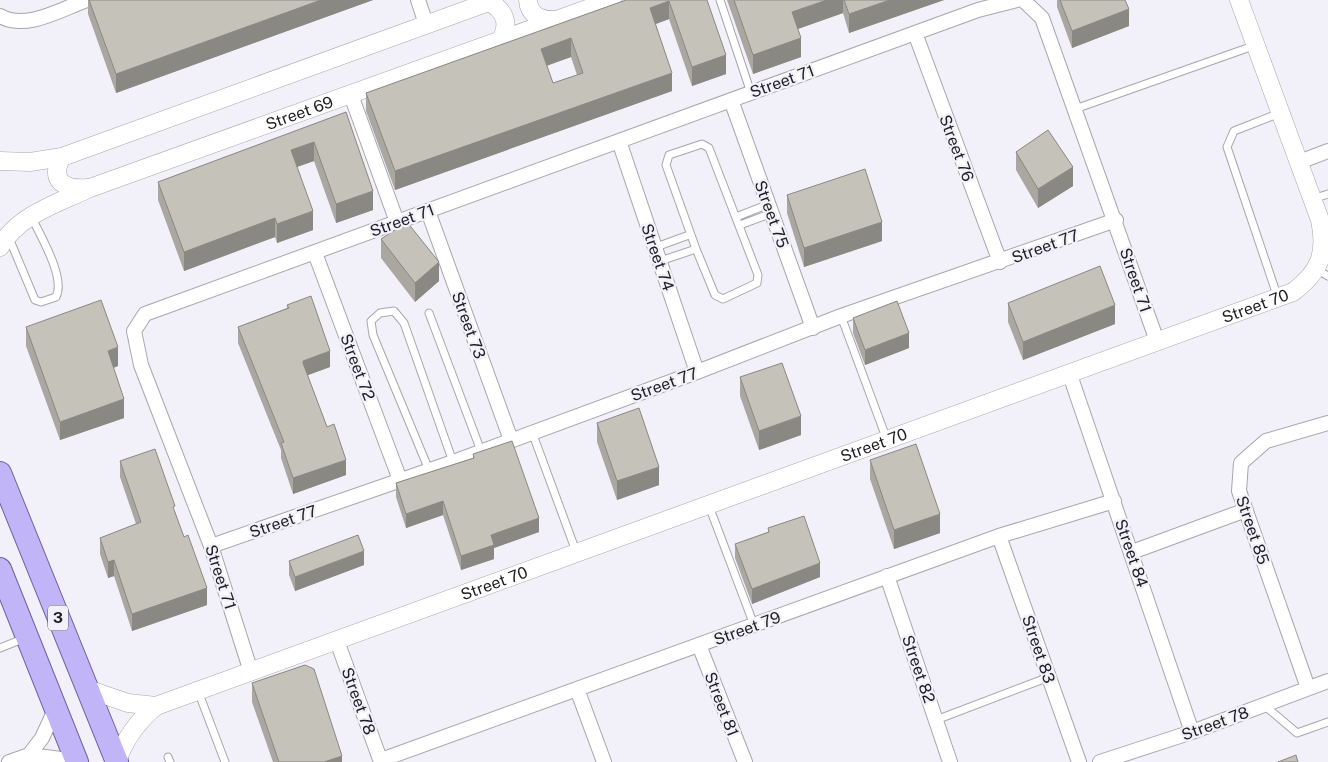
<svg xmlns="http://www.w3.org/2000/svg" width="1328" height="762" font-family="'Public Sans',sans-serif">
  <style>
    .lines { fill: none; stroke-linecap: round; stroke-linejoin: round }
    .service-casing { stroke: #a7a6ae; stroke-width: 9 }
    .minor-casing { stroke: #a7a6ae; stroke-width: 16 }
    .tertiary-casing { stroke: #a7a6ae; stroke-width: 19 }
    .primary-casing { stroke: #6e5fa8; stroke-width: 24 }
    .service { stroke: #fff; stroke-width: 7 }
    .minor { stroke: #fff; stroke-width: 14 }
    .tertiary { stroke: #fff; stroke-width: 18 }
    .primary { stroke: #c2b5f7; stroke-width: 22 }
    .wall { fill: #a9a7a0; fill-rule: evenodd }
    .shaded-wall { fill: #8a8882 }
    .building { fill: #c5c2ba; stroke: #8a8882; fill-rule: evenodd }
    .labels { text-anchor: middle; stroke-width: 4.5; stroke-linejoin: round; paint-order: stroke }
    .shield { fill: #f2f1fa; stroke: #5e5d62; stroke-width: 1 }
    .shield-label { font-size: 15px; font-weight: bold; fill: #1e1d21 }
    .street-label { font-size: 16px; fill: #1e1d21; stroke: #f2f1fa }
  </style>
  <rect width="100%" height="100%" fill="#f2f1fa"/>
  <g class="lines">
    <!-- service casing -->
    <g class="service-casing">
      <path id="service" d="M720,0L751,93
        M1075,109L1256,45
        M1312,199L1328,194
        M736,217L769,204
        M740,225L772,213
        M9,238L35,300L41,302L56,297C66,278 40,235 31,216
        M656,247L689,235
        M660,261L696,249L715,295L723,299L757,283L758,275L709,148L702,144L669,155L666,165L696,249
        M1316,269L1328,276
        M1278,298L1227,147L1234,131L1280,113
        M429,313L481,451
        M841,316L887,440
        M532,432L577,554
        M429,470L373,335L371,321L380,313L394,311L404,323L453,462
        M709,506L754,625
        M0,648L25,638
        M198,691L225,762
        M1264,705L1297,733L1328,722
        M936,720L1049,677
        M168,757L170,762"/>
    </g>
    <!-- minor casing -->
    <g class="minor-casing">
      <path id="minor" d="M418,0L426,24
        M1023,0L1042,18L1157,341
        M0,16C26,31 61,9 87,0
        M915,33L1000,262
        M351,95L397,222
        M731,100L813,328
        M619,141L697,372
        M1299,162L1328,151
        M428,211L511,440
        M315,253L400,480
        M1070,375L1192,732
        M999,536L1079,762
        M211,546L453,462L697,372L841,316L1116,220
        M1132,552L1246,510
        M887,576L950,762
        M337,641L381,762
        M699,645L745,762
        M251,672L211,546L141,365L134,331L145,314L978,10L1017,0
        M1308,688L1239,491L1241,463L1266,441L1328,423
        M577,689L604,762
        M29,755L42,738L56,708
        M381,760L999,536L1114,501
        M9,762L29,755L77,761
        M1100,762L1192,732L1328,681"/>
    </g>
    <!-- tertiary casing -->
    <g class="tertiary-casing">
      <g id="tertiary">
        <path d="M528,0C529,15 540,20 554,20"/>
        <path d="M489,2C506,11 510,25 500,41"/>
        <path d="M62,157C48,181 65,190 88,188"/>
        <path d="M0,161L30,162L62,157L494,0"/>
        <path id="s1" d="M0,247C18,215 58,203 90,188L612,0"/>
        <path d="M87,689L128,703L156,706"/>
        <path id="s2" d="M117,761C125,738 138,721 156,706L1293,292C1320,272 1327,253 1320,220L1239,0"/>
      </g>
    </g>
    <!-- primary casing -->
    <g class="primary-casing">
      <path id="primary" d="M0,473L117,762
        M0,569L77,762"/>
    </g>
    <!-- service -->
    <use href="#service" class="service"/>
    <!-- minor -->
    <use href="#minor" class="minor"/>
    <!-- tertiary -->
    <use href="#tertiary" class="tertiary"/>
    <!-- primary -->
    <use href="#primary" class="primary"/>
  </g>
  <!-- wall -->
  <path class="wall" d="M88,0H373L116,93L88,14Z
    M626,0H707L726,74L692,86L669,19L656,24L672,91L395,190L366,111V93ZM571,57L577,75L553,83L546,65Z
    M727,0H944L849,33L843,13L798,29L801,57L753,74Z
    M1057,0H1125L1129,26L1072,48L1057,7Z
    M346,112L373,210L336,223L314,161L297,167L313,230L277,243L275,237L184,271L158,200V182Z
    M1016,152L1073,186L1038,208L1016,170Z
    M787,195L882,241L804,267L787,213Z
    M381,239L439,281L415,302L381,258Z
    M1008,303L1115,324L1023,360L1008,322Z
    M287,305L330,367L307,375L346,475L293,494L281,458V450L238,343V327L287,308Z
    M853,318L909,348L865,365L853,333Z
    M26,327L118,366L113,368L124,418L60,440L26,346Z
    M740,377L801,435L759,450L740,396Z
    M597,423L659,485L617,500L597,442Z
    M473,454L539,532L494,548V559L461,570L443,515L406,528L396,497V483L473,458Z
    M870,460L940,533L894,549L870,479Z
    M120,461L175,512L207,605L132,631L114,576L108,578L100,554V538L136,524L120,477Z
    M768,528L820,577L752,604L735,558V544L768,532Z
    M289,561L364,565L295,591L289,575Z
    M252,683L342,762H273L252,702Z"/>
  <!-- shaded-wall -->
  <path class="shaded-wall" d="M321,0H373L116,93V74Z
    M827,0H843V13L792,31V12Z
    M890,0H944L849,33V14Z
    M669,1V19L650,26V8Z
    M1129,9V26L1072,48V31Z
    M571,38V57L541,68V49Z
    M801,38V57L753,74V55Z
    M726,55V74L692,86V67Z
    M672,73V91L395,190V171Z
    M314,142V161L291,169V150Z
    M1073,167V186L1038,208V189Z
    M373,191V210L336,223V204Z
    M313,211V230L277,243V224Z
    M275,218V237L184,271V252Z
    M882,222V241L804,267V248Z
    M439,262V281L415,302V283Z
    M1115,305V324L1023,360V342Z
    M909,333V348L865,365V350Z
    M118,347V366L108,370V351Z
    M330,351V367L303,377V361Z
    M124,399V418L60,440V422Z
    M801,416V435L759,450V431Z
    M346,460V475L293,494V478Z
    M659,467V485L617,500V481Z
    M443,501V515L406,528V514Z
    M940,514V533L894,549V530Z
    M539,518V532L494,548V559L461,570V556L491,535Z
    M364,551V565L295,591V577Z
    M114,560V576L108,578V562Z
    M820,563V577L752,604V589Z
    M207,588V605L132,631V614Z
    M342,756V762H324Z"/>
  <!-- building -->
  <path class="building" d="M89,0H321L116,74Z
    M626,0H707L726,55L692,67L669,1L650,8L672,73L395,171L366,93ZM571,38L583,73L553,83L541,49Z
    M734,0H827L792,12L801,38L753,55Z
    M844,0H890L849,14Z
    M1060,0H1125L1129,9L1072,31Z
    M346,112L373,191L336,204L314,142L291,150L313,211L277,224L275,218L184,252L158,182Z
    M1048,130L1073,167L1038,189L1016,152Z
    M865,169L882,222L804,248L787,195Z
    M407,222L439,262L415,283L381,239Z
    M1100,266L1115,305L1023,342L1008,303Z
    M311,296L330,351L303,361V363L327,427L334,424L346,460L293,478L281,443L284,442L238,327L289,308L287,305Z
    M101,300L118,347L108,351L124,399L60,422L26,327Z
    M897,301L909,333L865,350L853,318Z
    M782,363L801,416L759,431L740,377Z
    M639,408L659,467L617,481L597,423Z
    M512,441L539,518L491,535L494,545L461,556L443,501L406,514L396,483L474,458L473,454Z
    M916,444L940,514L894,530L870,460Z
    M155,449L175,506L173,507L184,537L188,535L207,588L132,614L114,560L108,562L100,538L141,522L120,461Z
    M804,516L820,563L752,589L735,544L769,532L768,528Z
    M358,535L364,551L295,577L289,561Z
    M305,665L314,669L342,756L324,762H279L252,683Z
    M1296,755L1298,762H1278Z"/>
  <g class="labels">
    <!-- shield labels -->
    <rect class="shield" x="48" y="605.5" width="20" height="25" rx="4"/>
    <g class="shield-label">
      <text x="58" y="623">3</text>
    </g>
    <!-- street labels -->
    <g class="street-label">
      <text transform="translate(782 81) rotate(-20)" y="6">Street 71</text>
      <text dy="6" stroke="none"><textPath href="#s1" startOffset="332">Street 69</textPath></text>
      <text transform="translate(957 148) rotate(69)" y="6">Street 76</text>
      <text transform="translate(772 214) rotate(70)" y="6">Street 75</text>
      <text transform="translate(402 220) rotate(-20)" y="6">Street 71</text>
      <text transform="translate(1045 246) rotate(-20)" y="6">Street 77</text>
      <text transform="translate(658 257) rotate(71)" y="6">Street 74</text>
      <text transform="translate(1136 280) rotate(71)" y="6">Street 71</text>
      <text dy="6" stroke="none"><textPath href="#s2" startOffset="1238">Street 70</textPath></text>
      <text transform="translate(469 325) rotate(70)" y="6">Street 73</text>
      <text transform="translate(358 367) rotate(69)" y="6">Street 72</text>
      <text transform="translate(664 384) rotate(-20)" y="6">Street 77</text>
      <text dy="6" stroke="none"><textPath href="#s2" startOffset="832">Street 70</textPath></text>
      <text transform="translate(283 521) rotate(-19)" y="6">Street 77</text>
      <text transform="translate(1253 530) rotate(71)" y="6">Street 85</text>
      <text transform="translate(1132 553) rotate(71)" y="6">Street 84</text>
      <text transform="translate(221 577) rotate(72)" y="6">Street 71</text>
      <text dy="6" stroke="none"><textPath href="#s2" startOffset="428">Street 70</textPath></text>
      <text transform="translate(747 628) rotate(-20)" y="6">Street 79</text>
      <text transform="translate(1039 649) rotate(71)" y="6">Street 83</text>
      <text transform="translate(919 669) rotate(71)" y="6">Street 82</text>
      <text transform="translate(359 701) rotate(70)" y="6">Street 78</text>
      <text transform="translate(722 704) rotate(69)" y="6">Street 81</text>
      <text transform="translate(1215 723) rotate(-20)" y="6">Street 78</text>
    </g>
  </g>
</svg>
